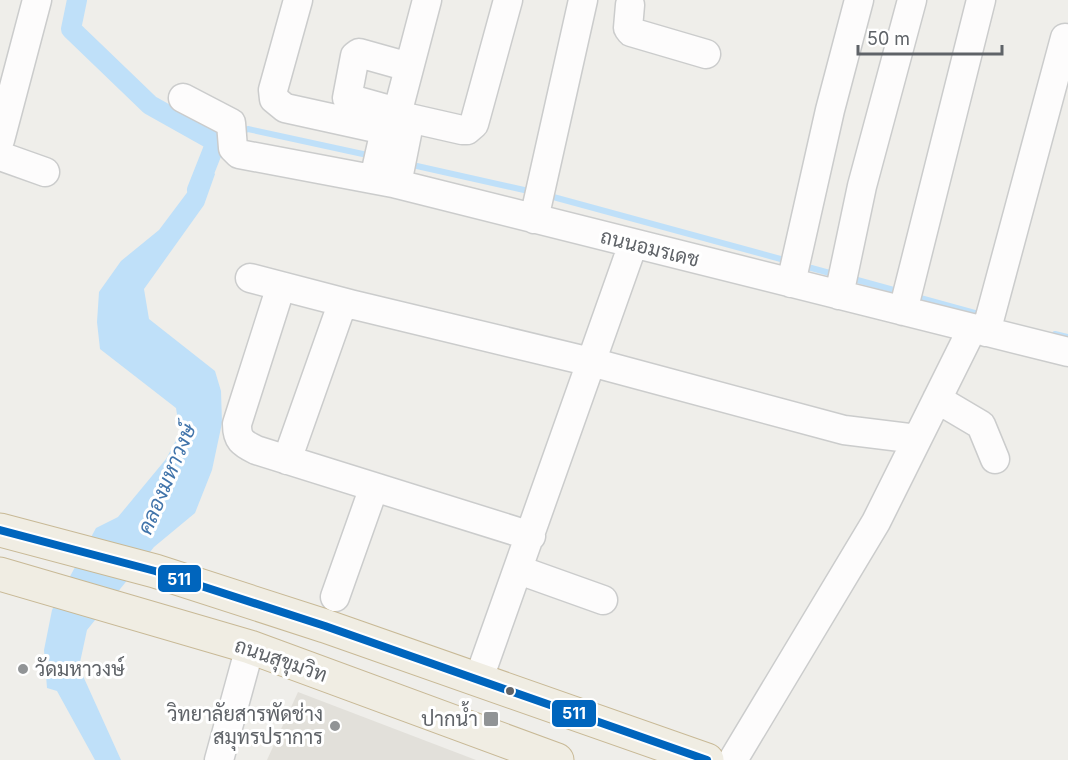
<svg xmlns="http://www.w3.org/2000/svg" width="1068" height="760" font-family="Inter,Sarabun,sans-serif">
  <style>
    .education { fill: #e2e0da }
    .water { fill: #bfe0f9 }
    .lines { fill: none; stroke-linecap: round; stroke-linejoin: round }
    .stream { stroke: #bfe0f9; stroke-width: 6 }
    .canal { stroke: #bfe0f9; stroke-width: 20 }
    .minor-casing { stroke: #cbcccc; stroke-width: 31 }
    .highway-casing { stroke: #c8b996; stroke-width: 35 }
    .minor { stroke: #fdfcfc; stroke-width: 28 }
    .highway { stroke: #f0ede3; stroke-width: 33 }
    .bus-1-casing { stroke: #fff; stroke-width: 12 }
    .bus-1 { stroke: #0065bd; stroke-width: 8 }
    .poi-dot { fill: #919496; stroke: #fff; stroke-width: 2 }
    .bus-dot { fill: #5f6368; stroke: #fff; stroke-width: 2 }
    .labels { text-anchor: middle; stroke-width: 6; stroke-linejoin: round; paint-order: stroke }
    .street-label { font-size: 20px; fill: #5f6368; stroke: #fff }
    .poi-label { font-size: 20px; fill: #5f6368; stroke: #fff; text-anchor: end }
    .water-label { font-size: 21px; font-style: italic; fill: #4174aa; stroke: #fff }
    .line-badge { stroke: #fff; stroke-width: 2 }
    .badge-label { font-size: 16px; text-anchor: middle; font-weight: bold; fill: #fff }
  </style>
  <rect width="100%" height="100%" fill="#efeeea"/>
  <!-- education -->
  <path class="education" d="M298,692L476,760H267Z"/>
  <!-- water -->
  <path class="water" d="M207,166L215,174L204,205L144,289L149,319L215,371L221,391L222,423L212,470L195,513L154,547L87,630L79,667L121,760H95L57,691L47,688L44,650L52,610L96,528L118,517L166,459L180,433L176,408L100,349L97,322L99,292L121,261L159,230Z"/>
  <g class="lines">
    <!-- stream -->
    <path class="stream" d="M239,133L248,129L372,156
      M408,164L533,192
      M546,195L788,261
      M804,266L837,275
      M850,278L901,292
      M913,296L982,315
      M1055,334L1068,337"/>
    <!-- canal -->
    <path class="canal" d="M77,0L71,29L150,105L216,142L197,190"/>
    <!-- minor casing -->
    <g class="minor-casing">
      <path id="minor" d="M298,0L273,90L274,99L285,108L385,130
        M630,5L628,28L631,32L706,54
        M183,98L231,123L233,148L239,154L393,183L1068,352
        M397,112L347,98L355,56L359,53L409,67
        M396,115L462,130H467L474,124L508,0
        M396,118L427,0
        M0,140L37,0
        M0,156L45,172
        M374,179L385,130L396,118L407,134L397,184
        M534,219L583,0
        M250,278L350,304
        M791,283L830,110L859,0
        M281,286L237,424C237,440 242,443 256,450L531,536
        M839,295L862,186L912,0
        M903,311L981,0
        M986,332L1065,38
        M937,399L981,425L995,459
        M287,460L340,310L350,304L591,362L844,430L917,439
        M519,570L603,600
        M335,597L374,487
        M478,681L633,244
        M219,760L250,647
        M733,760L876,522L972,329"/>
    </g>
    <!-- highway casing -->
    <g class="highway-casing">
      <path id="highway" d="M0,530L155,571L325,626L707,760
        M0,574L250,647L557,760"/>
    </g>
    <!-- minor -->
    <use href="#minor" class="minor"/>
    <!-- highway -->
    <use href="#highway" class="highway"/>
    <!-- bus-1 casing -->
    <g class="bus-1-casing">
      <path id="bus-1" d="M0,530L155,571L325,626L707,760"/>
    </g>
    <!-- bus-1 -->
    <use href="#bus-1" class="bus-1"/>
  </g>
  <!-- markers -->
  <g class="poi-dot">
    <circle cx="23" cy="669" r="6"/>
    <rect x="483" y="711" width="16" height="16" rx="3"/>
    <circle cx="335" cy="726" r="6"/>
  </g>
  <circle class="bus-dot" cx="510" cy="691" r="5"/>
  <g class="labels">
    <!-- street labels -->
    <g class="street-label">
      <text transform="translate(650 248) rotate(14)" y="7">ถนนอมรเดช</text>
      <text transform="translate(281 660) rotate(19)" y="7">ถนนสุขุมวิท</text>
    </g>
    <!-- poi labels -->
    <g class="poi-label">
      <text x="35" y="676" text-anchor="start">วัดมหาวงษ์</text>
      <text x="323" y="721">วิทยาลัยสารพัดช่าง<tspan x="323" dy="23">สมุทรปราการ</tspan></text>
      <text x="478" y="726">ปากน้ำ</text>
    </g>
    <!-- water labels -->
    <g class="water-label">
      <text transform="translate(167 479) rotate(-67)" y="7">คลองมหาวงษ์</text>
    </g>
  </g>
  <g class="line-badge">
    <rect x="157" y="564" width="45" height="29" rx="6" fill="#0065bd"/>
    <rect x="551" y="699" width="46" height="29" rx="6" fill="#0065bd"/>
  </g>
  <g class="badge-label">
    <text x="179" y="585">511</text>
    <text x="574" y="719">511</text>
  </g>
  <!-- scale -->
  <path d="M858 45v9h144v-9" fill="none" stroke="#5f6368" stroke-width="3"/>
  <text x="867" y="45" font-size="18" fill="#5f6368" stroke="#ffffff" stroke-width="4.5" paint-order="stroke">50 m</text>
</svg>
